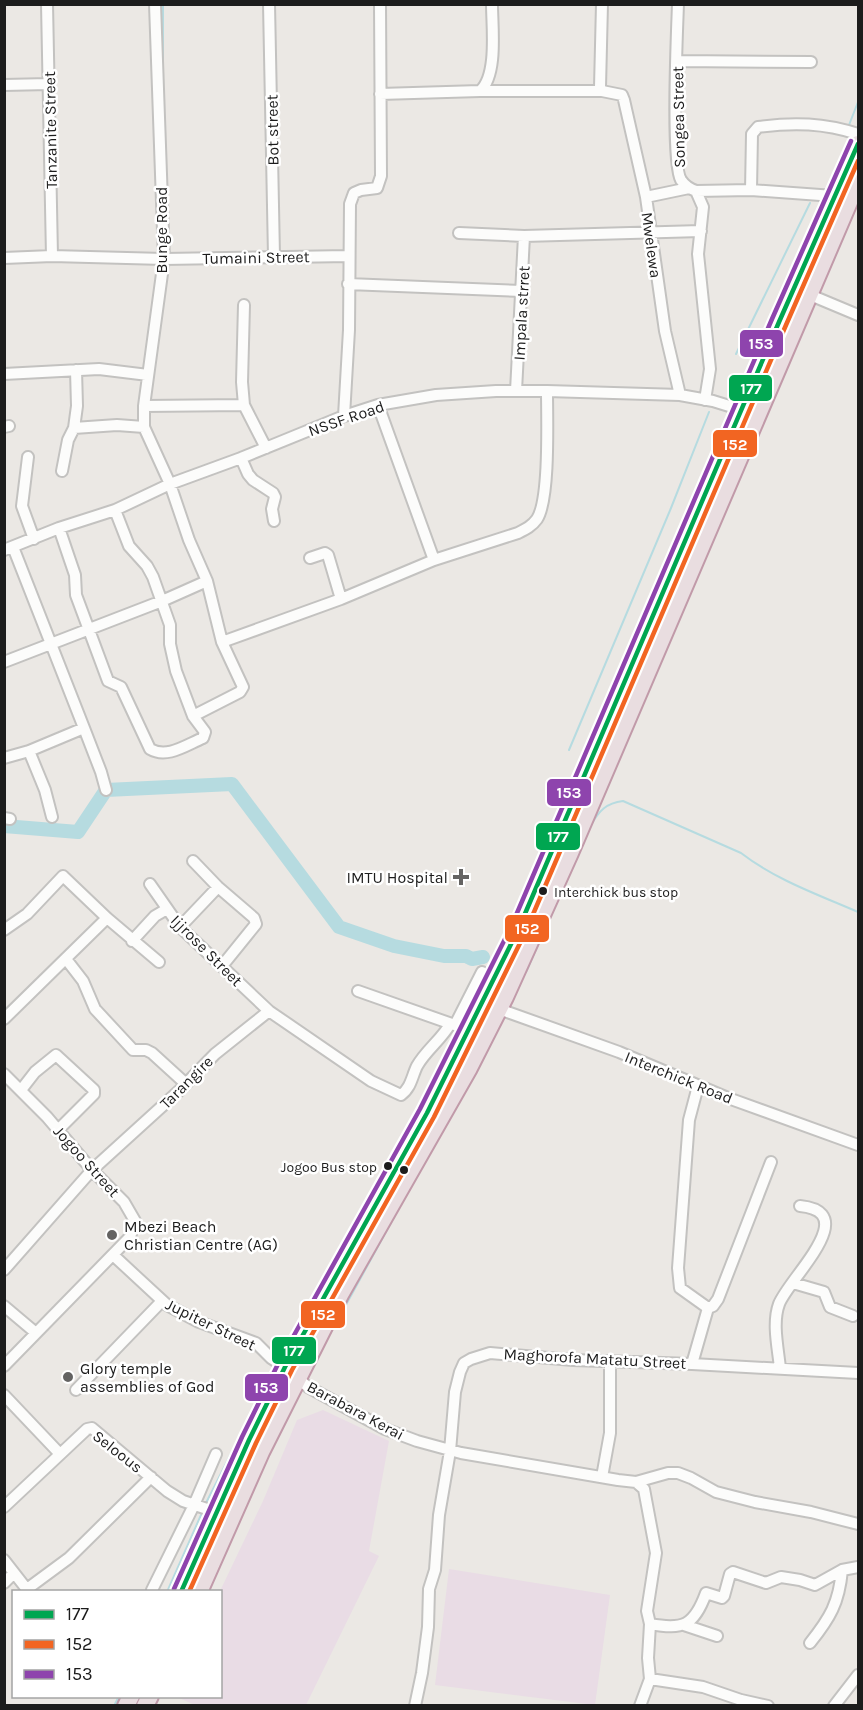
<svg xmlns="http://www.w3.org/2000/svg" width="863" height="1710" font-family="Karla,sans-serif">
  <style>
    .industrial { fill: #e9dce5 }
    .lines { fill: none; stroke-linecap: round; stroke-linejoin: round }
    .stream { stroke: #b6dbe0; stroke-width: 2 }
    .river { stroke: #b6dbe0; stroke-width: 14 }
    .minor-casing { stroke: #c3c2c0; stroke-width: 14 }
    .highway-casing { stroke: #c19aa9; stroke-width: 20 }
    .minor { stroke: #fcfcfb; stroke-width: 10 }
    .highway { stroke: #e9dde0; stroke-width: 16 }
    .bus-1-casing { stroke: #fff; stroke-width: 9 }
    .bus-2-casing { stroke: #fff; stroke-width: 9 }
    .bus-3-casing { stroke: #fff; stroke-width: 9 }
    .bus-1 { stroke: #00a651; stroke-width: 4.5 }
    .bus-2 { stroke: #f26522; stroke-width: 4.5 }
    .bus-3 { stroke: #8e44ad; stroke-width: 4.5 }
    .poi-dot { fill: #646362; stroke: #fff; stroke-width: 2 }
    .bus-dot { fill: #1c1c1c; stroke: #fff; stroke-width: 2 }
    .labels { text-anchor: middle; stroke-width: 5; stroke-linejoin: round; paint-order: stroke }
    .bus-label { font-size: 14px; fill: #1c1c1c; stroke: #fff; text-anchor: start }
    .street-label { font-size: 16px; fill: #1c1c1c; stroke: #fff }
    .poi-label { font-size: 16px; fill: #1c1c1c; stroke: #fff; text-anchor: start }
    .line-badge { stroke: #fff; stroke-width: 2 }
    .badge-label { font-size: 16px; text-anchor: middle; font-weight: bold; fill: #fff }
  </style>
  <rect width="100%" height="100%" fill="#ebe8e4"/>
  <!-- industrial -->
  <path class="industrial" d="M323,1410L389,1441L369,1551L379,1556L306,1705H195L177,1697L220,1696V1591L263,1501L297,1420Z
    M449,1569L610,1595L595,1705L435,1685Z"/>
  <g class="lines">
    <!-- stream -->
    <path class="stream" d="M163,4V83
      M275,40V64
      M163,95L166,167
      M849,125L858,102
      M736,354L810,203
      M569,750L671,508L709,412
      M526,972L591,825C599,811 606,803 623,801L741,853C776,880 819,895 858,912
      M330,1334L399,1208
      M19,1486L36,1470
      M153,1486L185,1508
      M21,1498L63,1459
      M206,1503L275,1367
      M167,1592L201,1515
      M114,1706L119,1696"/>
    <!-- river -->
    <path class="river" d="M4,826L78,832L106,790L232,784L339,927L394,946L444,956H466L472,959L483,957"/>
    <!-- minor casing -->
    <g class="minor-casing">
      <path id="minor" d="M47,4L52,256
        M155,4L164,259L144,406V427L170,484L189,540L207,581L222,642L243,687L240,692L193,716
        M269,4L274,256
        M602,4L600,87L602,91L622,95L624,100L646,197L665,331L680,395
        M678,4C677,32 671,164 681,180C685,186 690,189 696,191L751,190L834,196
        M677,61L811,62
        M4,85L49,84
        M480,91H602
        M380,94L480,91C498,75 492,27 492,4
        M751,190L752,134L758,127C794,122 824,123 858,134
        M696,191L703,207L698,254L710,369L705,400
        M646,197L689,188
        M459,233L524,236L701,231
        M4,258L52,256L164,259L349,256
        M348,284L522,291
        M803,292L858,315
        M244,305L242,382L244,405L266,448
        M4,374L99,369L148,375
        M516,391L524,236
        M378,405L434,560
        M144,406L244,405
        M344,416L349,330L350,204L354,193L361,190L377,188L381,176L380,4
        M4,427L9,426
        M74,428L77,406L76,370
        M28,457L22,506L34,539
        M241,458L248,474L253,480L273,493L275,497L272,509L274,521
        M62,471L68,440L74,428L117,425L144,427
        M59,528L75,575L76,595L108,681L121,687L150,749C167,759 186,745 203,738L205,732L193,716L176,671L170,644V625L153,577L147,566L129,546L115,510
        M4,550L59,528L115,510L170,484L241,458L344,416L378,405L436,395L496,391H547L680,395L713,401L742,410
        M310,558L325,553L328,555L341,599
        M222,642L341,599L434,560L518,533C526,529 532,526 537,519C550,499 547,418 547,391
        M4,662L162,601L207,581
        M84,728L101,772L106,790
        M29,751L45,790L52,817
        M4,758L29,751L84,728L13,547
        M4,818L10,819
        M193,861L218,887L254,918L256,924L222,966
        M150,884L180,927L269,1011
        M180,927L218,887
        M4,930L27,914L63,876L107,918L159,962
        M132,941L155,916L167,909
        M66,959L83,981L95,1009L133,1050H146L152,1053L186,1084
        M358,991L469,1030
        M499,1009L619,1052L728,1098L858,1145
        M4,1019L107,918
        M455,1025L482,972
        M4,1074L47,1117L92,1170L124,1202L135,1221L130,1237L4,1366
        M21,1090L35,1072L56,1055L94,1090V1094L58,1130
        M113,1255L167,1305L199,1322L256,1343L271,1358L285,1367L308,1387L385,1429L417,1441L461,1453L618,1480L636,1482L668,1473H678L691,1478L716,1492L755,1502L811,1512L858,1524
        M4,1270L92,1170L180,1090L215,1054L269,1011L371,1081L401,1095C411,1088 412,1076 417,1066C426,1050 442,1039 450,1024
        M793,1283L824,1292L830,1307L853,1316
        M4,1306L36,1333
        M708,1308L713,1306L718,1299L771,1162
        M692,1364L708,1308L680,1288L678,1268L689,1120L698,1086
        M780,1368C778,1348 772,1323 779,1304C789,1278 863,1212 800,1206
        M76,1390L162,1301
        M4,1395L60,1454
        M602,1477L610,1433V1361
        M636,1482L644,1489L656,1553L647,1611L650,1624L648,1658L650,1679L640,1706
        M4,1507L87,1429L92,1428L167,1491L183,1501L216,1512
        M4,1560L29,1592
        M4,1583L14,1573
        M27,1589L69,1558L151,1477
        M153,1592L152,1590L194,1505L216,1454
        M650,1624C683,1630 694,1626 706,1593L722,1598L724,1596L730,1574L733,1572L766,1583L781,1577L800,1580L815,1585L842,1570L858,1567
        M684,1625L717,1636
        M810,1643C830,1618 839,1603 842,1570
        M650,1679L703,1687L741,1700L768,1706
        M415,1706L422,1673L428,1627L429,1589L435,1570L439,1515L450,1451L455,1392L460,1372L464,1363L471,1359L490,1353L573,1360L692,1364L858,1373
        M834,1706L858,1675"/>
    </g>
    <!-- highway casing -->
    <g class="highway-casing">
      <path id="highway" d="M181,1592L249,1440L285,1367L427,1113L518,930L779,322L858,144
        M199,1592L261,1452L341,1293L469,1068L505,997L570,853L858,181
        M126,1706L131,1696
        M145,1706L150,1696"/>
    </g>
    <!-- minor -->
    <use href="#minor" class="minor"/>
    <!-- highway -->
    <use href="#highway" class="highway"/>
    <!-- bus-1 casing -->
    <g class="bus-1-casing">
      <path id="bus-1" d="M181,1592L249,1440L285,1367L427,1113L518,930L779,322L858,144"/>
    </g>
    <!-- bus-2 casing -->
    <g class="bus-2-casing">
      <path id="bus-2" d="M189,1592L256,1443L292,1370L434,1117L525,933L786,325L858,161"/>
    </g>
    <!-- bus-3 casing -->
    <g class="bus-3-casing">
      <path id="bus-3" d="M174,1589L242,1437L278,1364L420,1109L511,927L772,319L851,141"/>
    </g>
    <!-- bus-1 -->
    <use href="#bus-1" class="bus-1"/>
    <!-- bus-2 -->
    <use href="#bus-2" class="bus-2"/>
    <!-- bus-3 -->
    <use href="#bus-3" class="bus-3"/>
  </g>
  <!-- markers -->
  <g class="poi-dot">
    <path d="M458 868h6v6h6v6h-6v6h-6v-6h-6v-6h6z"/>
    <circle cx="112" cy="1235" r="6"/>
    <circle cx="68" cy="1377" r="6"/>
  </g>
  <g class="bus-dot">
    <circle cx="543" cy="891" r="5"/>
    <circle cx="388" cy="1166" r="5"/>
    <circle cx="404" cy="1170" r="5"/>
  </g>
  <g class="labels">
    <!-- bus labels -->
    <g class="bus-label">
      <text x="554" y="897">Interchick bus stop</text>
      <text x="377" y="1172" text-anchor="end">Jogoo Bus stop</text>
    </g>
    <!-- street labels -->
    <g class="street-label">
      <text transform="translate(678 117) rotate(-91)" y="6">Songea Street</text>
      <text transform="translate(50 130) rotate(-91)" y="6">Tanzanite Street</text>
      <text transform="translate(272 130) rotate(-91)" y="6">Bot street</text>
      <text transform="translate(161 230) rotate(-90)" y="6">Bunge Road</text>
      <text transform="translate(652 245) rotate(82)" y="6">Mwelewa</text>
      <text transform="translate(256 257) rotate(-1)" y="6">Tumaini Street</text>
      <text transform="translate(521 313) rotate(-87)" y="6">Impala strret</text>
      <text transform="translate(346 418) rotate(-19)" y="6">NSSF Road</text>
      <text transform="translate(207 950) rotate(45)" y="6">Ijjrose Street</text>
      <text transform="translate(679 1077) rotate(22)" y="6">Interchick Road</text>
      <text transform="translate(186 1082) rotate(-45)" y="6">Tarangire</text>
      <text transform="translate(87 1161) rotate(48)" y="6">Jogoo Street</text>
      <text transform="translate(211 1324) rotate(26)" y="6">Jupiter Street</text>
      <text transform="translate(595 1358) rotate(3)" y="6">Maghorofa Matatu Street</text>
      <text transform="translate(356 1410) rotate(28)" y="6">Barabara Kerai</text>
      <text transform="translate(118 1451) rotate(38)" y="6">Seloous</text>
    </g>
    <!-- poi labels -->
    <g class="poi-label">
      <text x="448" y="883" text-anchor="end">IMTU Hospital</text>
      <text x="124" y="1232">Mbezi Beach<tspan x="124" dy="18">Christian Centre (AG)</tspan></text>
      <text x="80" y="1374">Glory temple<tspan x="80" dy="18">assemblies of God</tspan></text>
    </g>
  </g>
  <g class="line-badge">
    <rect x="739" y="329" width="45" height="29" rx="6" fill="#8e44ad"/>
    <rect x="728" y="374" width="45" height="28" rx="6" fill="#00a651"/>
    <rect x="712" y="429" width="46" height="29" rx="6" fill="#f26522"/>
    <rect x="546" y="778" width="46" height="29" rx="6" fill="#8e44ad"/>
    <rect x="535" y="822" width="46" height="29" rx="6" fill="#00a651"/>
    <rect x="504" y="914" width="46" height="29" rx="6" fill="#f26522"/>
    <rect x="300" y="1300" width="46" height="29" rx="6" fill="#f26522"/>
    <rect x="271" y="1336" width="46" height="29" rx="6" fill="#00a651"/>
    <rect x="244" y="1373" width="45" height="29" rx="6" fill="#8e44ad"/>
  </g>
  <g class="badge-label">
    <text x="761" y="349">153</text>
    <text x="751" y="394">177</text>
    <text x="735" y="450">152</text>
    <text x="569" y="798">153</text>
    <text x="558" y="842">177</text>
    <text x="527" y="934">152</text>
    <text x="323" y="1320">152</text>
    <text x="294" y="1356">177</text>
    <text x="266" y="1393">153</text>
  </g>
  <!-- border -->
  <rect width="863" height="1710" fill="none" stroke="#1c1c1c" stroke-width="12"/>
  <!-- legend -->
  <rect x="12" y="1590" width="210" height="108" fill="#ffffff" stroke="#a4a4a4" stroke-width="1.5"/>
  <rect x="24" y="1610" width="30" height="9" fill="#00a651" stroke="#a4a4a4" stroke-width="1.5"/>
  <text x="66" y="1620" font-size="18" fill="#1c1c1c">177</text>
  <rect x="24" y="1640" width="30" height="9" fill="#f26522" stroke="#a4a4a4" stroke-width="1.5"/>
  <text x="66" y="1650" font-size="18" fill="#1c1c1c">152</text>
  <rect x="24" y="1670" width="30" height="9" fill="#8e44ad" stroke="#a4a4a4" stroke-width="1.5"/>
  <text x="66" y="1680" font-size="18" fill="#1c1c1c">153</text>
</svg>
